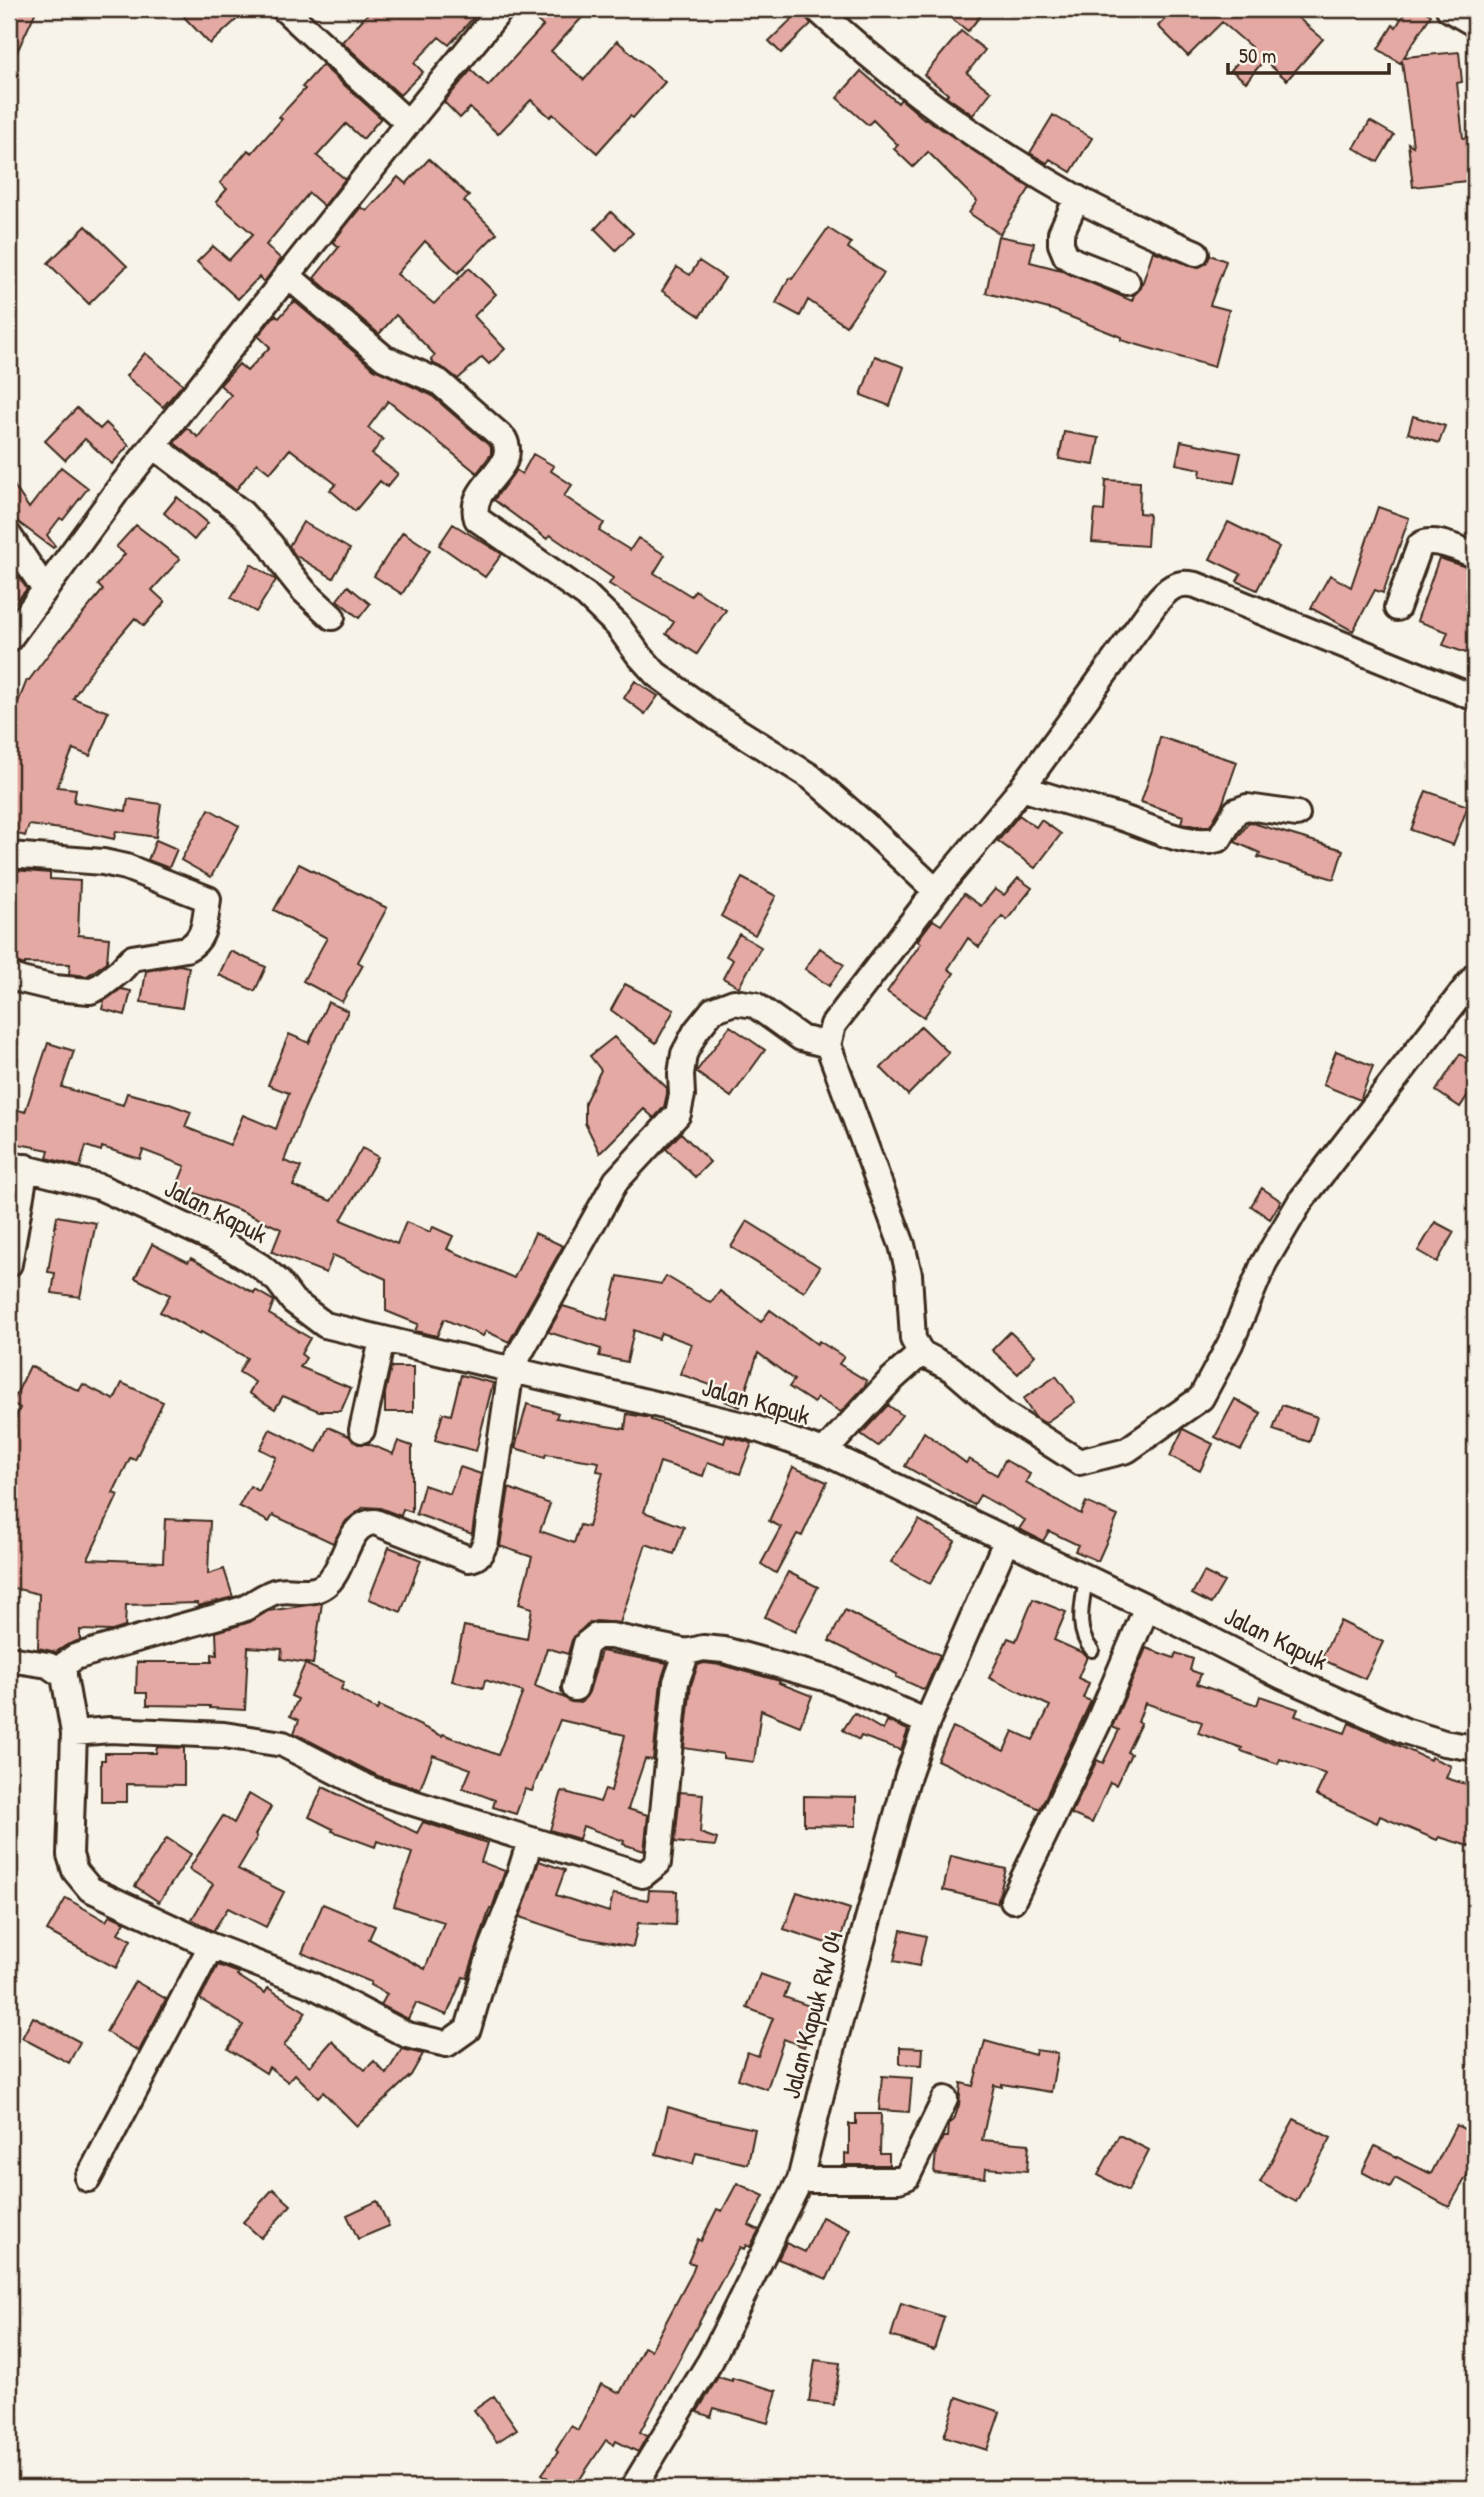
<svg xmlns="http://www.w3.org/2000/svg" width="1484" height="2497" font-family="'Patrick Hand',sans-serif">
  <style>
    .building { fill: #e4a9a3; stroke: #3b2a1e; stroke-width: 2 }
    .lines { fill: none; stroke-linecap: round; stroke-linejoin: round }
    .lane-casing { stroke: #3b2a1e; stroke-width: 18 }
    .street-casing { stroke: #3b2a1e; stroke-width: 30 }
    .lane { stroke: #f7f3e8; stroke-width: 12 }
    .street { stroke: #f7f3e8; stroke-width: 24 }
    .labels { text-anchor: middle; stroke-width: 5; stroke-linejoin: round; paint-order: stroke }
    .street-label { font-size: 26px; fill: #3b2a1e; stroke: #f7f3e8 }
  </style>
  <rect width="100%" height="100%" fill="#f7f3e8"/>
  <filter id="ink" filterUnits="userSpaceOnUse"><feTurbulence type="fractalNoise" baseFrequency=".0143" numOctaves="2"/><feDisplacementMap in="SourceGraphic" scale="14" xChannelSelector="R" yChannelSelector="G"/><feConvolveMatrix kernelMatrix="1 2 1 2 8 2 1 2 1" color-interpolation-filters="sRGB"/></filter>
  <g filter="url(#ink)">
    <!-- building -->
    <path class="building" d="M9,9H37L9,69Z
      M193,9H248L210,44L184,17Z
      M372,9H463L473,18L449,45L439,37L414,63L423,72L400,95L342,42Z
      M524,9H590L551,51L584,80L617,41L665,82L633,118L630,116L597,153L553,114L550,117L531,100L498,134L470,108L460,118L444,102L471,70L488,86L543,26Z
      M959,9H986L968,31L951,18Z
      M1175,9H1303L1296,16L1323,39L1287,80L1264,60L1246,82L1231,70L1251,47L1222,22L1188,56L1158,26Z
      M1407,9H1421L1431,15L1404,57L1459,52L1462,82L1457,83L1463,138L1473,137L1475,180L1413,187L1408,143L1413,146L1402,61L1400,63L1378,49L1393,25L1396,27Z
      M801,10L811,24L781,53L769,41Z
      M961,31L985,50L967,73L991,92L973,115L946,96L948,94L924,75Z
      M322,65L381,118L363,139L346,124L317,156L345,179L324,206L309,193L266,245L281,259L264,282L259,277L238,299L197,262L213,246L229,260L253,234L216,202L227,189L220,183L248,150L252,153L282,119L279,117L305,89L302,87Z
      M861,71L898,103L901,99L924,119L925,118L1030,188L1000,234L969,213L977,201L928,152L913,167L894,149L898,145L873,120L868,125L837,98Z
      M1053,115L1092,138L1071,172L1050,159L1047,163L1030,153Z
      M1370,121L1394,135L1378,162L1354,148Z
      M429,159L469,196L464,201L497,233L458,273L425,241L397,274L434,304L469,268L496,294L474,316L505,349L489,364L482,357L458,379L445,369L434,364L431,359L435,355L396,315L379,334L314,278L339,247L333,242L361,207L367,211L398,177L406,184Z
      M611,212L633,233L616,250L595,229Z
      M86,226L127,266L89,304L48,263Z
      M828,228L851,243L848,248L884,273L846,326L808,300L800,316L776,303L789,278L792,279Z
      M998,236L1034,243L1030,262L1061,270L1132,301L1134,295L1141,288L1153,251L1197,268L1205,264L1210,255L1226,261L1210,305L1229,310L1214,367L1121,340V337L1053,310L986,293Z
      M699,261L725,278L700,316L662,291L677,267L690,275Z
      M294,301L374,369L431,395L491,447V454L477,473L388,401L368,428L383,439L372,454L398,474L387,487L380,481L355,511L330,490L336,484L290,449L270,473L257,463L236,490L174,443L187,428L198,437L231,395L220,385L239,364L247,371L270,347L258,336L275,315L279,318Z
      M145,353L183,384L163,407L126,376Z
      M875,356L904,367L890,406L861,395Z
      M77,408L100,429L106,423L129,445L112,464L85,439L65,460L45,441Z
      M1413,416L1445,426L1439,443L1408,433Z
      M1064,432L1099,438L1094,465L1059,459Z
      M1181,441L1241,453L1234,483L1200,476L1201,469L1176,464Z
      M533,454L554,466L551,471L572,485L564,496L604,523L599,531L630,550L638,538L665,555L654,573L691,596L695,590L726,610L697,654L666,634L674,622L609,584L613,578L550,535L547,539L494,500L516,470L522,474Z
      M61,467L88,488L63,520L60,518L47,535L55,546L53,548L18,522L9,509V478L29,508Z
      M1106,480L1140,482L1139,513L1149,514L1147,546L1092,542L1095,510L1104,511Z
      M177,497L208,523L194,540L164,513Z
      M1378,507L1409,518L1383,593L1375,590L1353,631L1311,608L1330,575L1351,587Z
      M303,522L350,549L333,578L295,555L289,546Z
      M1228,522L1279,547L1257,590L1237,581L1241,574L1210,559Z
      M453,524L502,554L485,577L439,545Z
      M136,525L180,559L152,590L165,602L144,626L135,618L95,665L73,698L108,712L90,756L73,749L57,787L76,789L74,802L126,811L128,799L161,804L156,837L116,831L114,839L78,831L29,825L25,836L9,831V725L27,680H29L60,639L61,640L103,590L98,585L125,554L116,547Z
      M403,532L430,550L402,594L374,576Z
      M1439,558L1475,570V656L1443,645L1448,632L1417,621Z
      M9,564L27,589L9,610Z
      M251,564L276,580L256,612L231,598Z
      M348,586L370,604L359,618L337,600Z
      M635,681L658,696L645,714L624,698Z
      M1160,737L1237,762L1222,805L1210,826H1195L1181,823L1183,816L1141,802L1152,770Z
      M1426,791L1468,806L1453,845L1411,830Z
      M209,809L239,826L211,877L181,860Z
      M1019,815L1036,827L1041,820L1061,834L1035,868L998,841Z
      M1249,822L1343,850L1334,879L1258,857L1260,853L1235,842Z
      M156,840L177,849L169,868L148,860Z
      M299,864L387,908L358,962L363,965L342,1002L303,981L327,938L274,910Z
      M13,870L50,873V879L80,881L78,935L109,938L107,962L87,976L69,974L70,964L25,963V965L9,960Z
      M742,878L776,896L755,935L721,916Z
      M1018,878L1032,888L1007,920L1002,916L979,947L968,938L948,969L954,973L924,1017L887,992L921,943L917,941L933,920L941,925L964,894L981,906L995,889L1004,895Z
      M739,934L761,947L739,987L723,978L733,960L726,956Z
      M820,948L844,965L829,986L805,969Z
      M230,951L266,967L255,991L219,975Z
      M179,965L189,967L182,1008L141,1002L146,971Z
      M625,984L674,1010L656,1043L611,1010Z
      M121,989L131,991L125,1015L102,1009L104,1001Z
      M328,1002L348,1011L303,1112L284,1161L301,1167L293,1186L331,1201L362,1148L378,1157L341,1220L397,1244L406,1222L430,1232L433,1227L453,1236L447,1249L514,1278L535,1233L563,1246L509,1342L486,1331L483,1336L444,1319L437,1336L415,1331L418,1324L386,1311V1279L333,1255L326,1273L272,1252L281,1229L244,1212L177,1186L185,1166L143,1150L140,1159L102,1147L101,1151L86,1146L80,1167L47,1158L49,1150L9,1142V1107L25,1112L48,1043L74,1051L62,1087L123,1105L127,1093L167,1103L191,1112L185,1127L230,1145L243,1115L276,1129L289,1093L268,1085L289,1034L309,1043Z
      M730,1026L765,1050L731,1097L696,1072Z
      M921,1026L949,1053L908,1095L881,1068Z
      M614,1037L667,1088V1094L664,1107L654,1118L644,1109L600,1153L585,1123V1102L601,1070L590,1056Z
      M1336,1051L1373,1066L1360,1100L1323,1085Z
      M1460,1054L1475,1064V1084L1460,1107L1436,1091Z
      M681,1133L710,1162L695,1177L666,1149Z
      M1262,1188L1281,1201L1270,1219L1251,1206Z
      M57,1216L96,1223L80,1297L52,1293L55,1273L48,1272Z
      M747,1221L820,1267L804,1292L731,1247Z
      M1435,1222L1454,1232L1437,1262L1418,1251Z
      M152,1244L188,1262L191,1258L254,1293L255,1290L274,1301L269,1314L310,1338L301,1354L306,1358L300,1367L351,1388L341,1411H319L283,1396L275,1409L249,1393L255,1382L239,1372L247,1358L201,1332L200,1334L160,1312L170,1295L135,1278Z
      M618,1276L661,1284L666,1276L711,1303L720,1291L761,1322L770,1310L817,1344L819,1341L844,1357L839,1364L867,1381L864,1387L841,1412L817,1398L814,1403L789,1387L794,1380L758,1353L740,1407L724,1401L727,1391L680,1374L692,1344L661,1333L658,1339L634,1330L627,1362L599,1356L601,1349L548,1332L563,1306L607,1320Z
      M1010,1332L1035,1355L1018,1374L992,1350Z
      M30,1366L79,1391L83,1384L114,1400L122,1383L163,1402L135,1460L130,1458L113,1493L118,1495L88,1559L163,1562L165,1519L210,1521L208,1574L224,1569L233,1597L198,1606L197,1603L126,1605L125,1627L112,1631L80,1630V1640L67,1645L56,1652L38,1648L39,1594L9,1587V1433L20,1408L12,1403Z
      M391,1367H413V1412H385V1393Z
      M461,1375L493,1383L476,1451L435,1440L443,1413L451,1415Z
      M1056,1376L1075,1402L1045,1423L1035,1417L1023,1399Z
      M1235,1399L1261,1413L1241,1450L1215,1437Z
      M527,1404L558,1413L556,1418L625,1429L627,1414L651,1418V1420L724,1443L726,1436L752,1443L740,1474L708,1462L703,1476L660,1462L644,1512L684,1527L674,1554L646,1544L620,1623L596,1621L587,1624L572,1640L568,1654L547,1648L535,1686L563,1697L571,1702L581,1703L589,1692L601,1651L667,1663L661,1681L653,1760L645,1759L628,1809L648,1815L644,1851L623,1844L624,1841L583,1826L579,1839L550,1830L562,1791L600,1802L605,1789L611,1791L625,1735L560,1720L532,1791L525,1789L516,1814L493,1807L495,1800L463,1788L471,1769L433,1755L420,1789L378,1776L294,1733L299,1720L290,1716L298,1699L291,1696L305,1664L344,1682L341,1689L377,1710L379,1706L442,1736L443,1734L498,1755L523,1692L485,1680L483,1688L452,1681L464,1626L527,1639L532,1608L519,1604L532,1557L500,1546L509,1488L550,1504L540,1531L574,1543L580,1525L588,1527L603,1472L597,1471L599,1462L546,1454L545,1457L515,1448Z
      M888,1405L902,1415L878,1446L861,1434Z
      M1282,1405L1317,1417L1309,1442L1273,1430Z
      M328,1427L349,1436L358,1444H369L393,1454L398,1441L412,1446V1512L403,1509L401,1516L380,1508L364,1507L346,1521L333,1543L273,1515L269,1522L239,1506L250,1486L259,1491L276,1457L260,1449L270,1429L317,1452Z
      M1183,1429L1213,1444L1200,1471L1170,1456Z
      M924,1432L966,1463L969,1459L997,1475L1005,1460L1030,1474L1026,1482L1081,1514L1086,1502L1118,1516L1098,1561L1075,1551L1078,1545L1049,1531L1043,1541L1019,1529L1025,1520L980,1495L974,1505L905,1466Z
      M460,1467L481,1474L472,1534L416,1514L424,1485L450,1494Z
      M793,1467L827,1482L802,1536L797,1534L776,1573L761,1564L781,1527L769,1521Z
      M919,1520L955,1541L930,1584L891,1562Z
      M389,1547L421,1560L401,1612L369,1599Z
      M788,1572L818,1587L795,1632L765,1617Z
      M1204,1572L1224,1582L1211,1604L1192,1594Z
      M1033,1599L1066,1612L1054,1640L1083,1653L1087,1657L1078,1678L1089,1683L1083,1698L1091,1701L1040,1809L937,1760L953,1727L1004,1751L1013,1731L1033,1740L1050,1706L989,1678L1008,1638L1016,1641Z
      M322,1603L313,1664L281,1659L282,1649L248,1647L245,1710L210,1708V1706L147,1705V1693H136L137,1662H212V1654L217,1655L216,1632L250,1622L268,1611Z
      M845,1610L873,1625L940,1655L925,1690L896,1677L897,1674L829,1641Z
      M1340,1621L1383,1642L1365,1679L1321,1659Z
      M1146,1648L1174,1658L1176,1653L1193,1659L1190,1670L1201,1674L1197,1684L1257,1705L1260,1696L1298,1709L1295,1716L1345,1733L1349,1723L1430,1760L1431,1757L1451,1766L1446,1778L1475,1787V1848L1439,1837L1437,1840L1380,1816L1377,1823L1316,1795L1326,1774L1280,1759L1278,1764L1241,1751L1242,1748L1198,1733L1202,1722L1145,1703L1138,1722L1141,1723L1127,1752L1131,1754L1116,1785L1110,1782L1092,1823L1071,1814L1097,1760L1103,1763L1119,1730L1112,1727Z
      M704,1663L721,1665L780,1681L779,1683L812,1696L800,1726L761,1710L754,1762L723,1758V1754L684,1748L691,1685L698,1665Z
      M854,1713L883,1730L887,1721L908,1730L901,1750L861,1736L859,1740L843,1730Z
      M157,1747L184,1748V1785L127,1784V1802H101V1760H105V1753H156Z
      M323,1787L417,1833L423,1822L487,1843L481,1862L505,1871L492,1908H490L467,1978L463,1977L447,2015L416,2003L408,2019L381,2005L387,1994L370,1985L371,1982L302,1953L323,1904L375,1926L369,1939L425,1969L444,1922L394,1906L412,1853L377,1841L375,1847L332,1831L333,1829L309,1817Z
      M680,1792L703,1794L700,1833L717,1839L715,1846L675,1842Z
      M249,1794L271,1807L255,1835L257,1837L238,1869L284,1892L266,1927L228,1908L213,1931L192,1919L213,1884L189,1869L223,1816L234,1823Z
      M804,1796L856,1797V1826L804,1825Z
      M167,1838L191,1854L159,1902L135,1886Z
      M951,1856L1006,1869L997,1903L943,1890Z
      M539,1861L565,1870L556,1895L609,1912L613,1894L648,1900L649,1890L677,1891L676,1925L638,1923L633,1947L580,1937L520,1917Z
      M797,1892L850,1909L838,1947L784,1929Z
      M66,1898L106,1921L110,1915L125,1922L118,1933L131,1940L116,1968L47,1931Z
      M901,1930L926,1936L919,1966L894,1961Z
      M218,1965L239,1973L237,1975L265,1993L268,1988L306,2012L284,2046L310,2066L332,2041L365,2070L374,2061L386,2074L402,2049L423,2054L411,2075L357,2126L323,2092L318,2097L295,2074L288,2082L269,2067L266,2073L228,2049L243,2025L200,1999Z
      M760,1974L789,1984L784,1997L818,2009L804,2047L784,2039L767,2089L738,2079L747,2052L758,2056L773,2018L747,2008Z
      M135,1981L166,1999L139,2051L106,2032Z
      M33,2017L80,2042L69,2063L22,2038Z
      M985,2041L1035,2055L1036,2050L1058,2053L1051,2092L1002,2084V2087L994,2085L982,2140L1029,2144L1027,2171L986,2168L985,2178L934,2173L936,2152L943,2137H948L949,2124L954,2120L959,2105L961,2083L973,2086Z
      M900,2047L923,2048L922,2065L900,2064Z
      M882,2076L912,2078L909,2112L879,2110Z
      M668,2107L705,2118L755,2129L748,2164L696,2153L693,2164L656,2154Z
      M856,2114H881L880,2154H889V2165H845V2153L849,2154V2124H856Z
      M1294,2119L1331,2138L1296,2202L1260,2182Z
      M1456,2125L1475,2134V2175L1469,2172L1449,2207L1395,2178L1390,2187L1362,2172L1375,2146L1431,2174Z
      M1119,2135L1149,2150L1128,2191L1098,2175Z
      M737,2183L764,2196L749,2225L759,2230L750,2247L746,2245L744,2249L740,2247L724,2276L640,2432L647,2436L638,2452L616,2441L614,2445L606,2440L574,2488H563L542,2474L558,2452L556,2450L571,2426L578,2430L601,2384L620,2393L644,2347L651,2350L691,2275L695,2264L688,2262L698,2239L701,2241L717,2209L722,2211Z
      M273,2189L291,2205L261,2238L243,2222Z
      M377,2201L389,2226L358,2239L347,2215Z
      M822,2217L850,2230L827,2279L778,2259L786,2243L805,2252Z
      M901,2303L944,2317L934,2350L891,2336Z
      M815,2360L840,2363L834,2405L809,2402Z
      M718,2377L732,2381V2378L777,2391L768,2423L714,2408L711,2417L697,2412Z
      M494,2396L517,2429L497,2442L474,2410Z
      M957,2397L1000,2412L987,2450L944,2436Z"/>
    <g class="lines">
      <!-- lane casing -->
      <g class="lane-casing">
        <path id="lane" d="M1086,1577C1083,1602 1074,1630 1092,1650"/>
      </g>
      <!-- street casing -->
      <g class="street-casing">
        <path id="street" d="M284,9L408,123
          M817,9C894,81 983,145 1075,197C1114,219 1155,235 1196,253
          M1449,9L1475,24
          M1077,198L1061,233V244L1066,256L1076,262L1127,282
          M287,275L384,358L439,382L504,439C520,470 466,485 477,519L586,595L618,626L638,654L656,674L717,718L811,777L867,826L936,891
          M154,446L242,513L271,545L287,570L304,591L332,617
          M9,536L44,588
          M1397,608L1420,545C1434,536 1460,550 1475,555
          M9,639L118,490L408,123L501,9
          M1022,788C1053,798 1084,807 1116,816C1148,825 1186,849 1219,839L1236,811L1247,807L1297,814
          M9,855L103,862L126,867L208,899C205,919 206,940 186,949L132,958L120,971L101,986L90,991L54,988L21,980L9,975
          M828,1045L902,1245L909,1274L913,1339L921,1353L952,1369L1005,1415L1079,1462L1127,1450L1201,1398L1230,1344L1264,1263L1300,1202L1475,976
          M9,1164L100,1187L224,1244L260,1266L278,1281L293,1301L325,1325L751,1427L824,1452L1147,1607L1282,1676L1405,1731L1444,1743L1475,1748
          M9,1264L26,1167
          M362,1430L382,1340
          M824,1452L891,1380L921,1353
          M9,1659L48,1665L64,1676L74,1733L70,1855L75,1871L90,1889L211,1946L312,1985L407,2035L447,2044L468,2029L492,1948L513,1895L530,1841
          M64,1676V1665L75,1657C130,1640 185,1626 240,1610C253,1606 265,1593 278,1591C294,1588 310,1596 325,1585C346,1570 345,1523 375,1522L469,1559C480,1558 482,1550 486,1541L511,1369L616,1181L678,1114L682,1095L681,1074L684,1054L696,1031L713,1010L734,1002L755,1005L801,1038L828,1045L833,1025L936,891L1022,788L1155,604C1167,589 1177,580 1196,585L1475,698
          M575,1688L586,1644L596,1636H611L687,1652
          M74,1733L110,1730L224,1735L283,1744L372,1790L643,1875L658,1863L676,1682L687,1652L703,1648L724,1650L828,1679L927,1722
          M1013,1900L1098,1723L1147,1607
          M88,2179L211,1946
          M800,2180H898L907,2177L945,2099
          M633,2488L711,2360L800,2180L834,2042L908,1775L927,1722L1007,1539"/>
      </g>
      <!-- lane -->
      <use href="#lane" class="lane"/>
      <!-- street -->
      <use href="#street" class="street"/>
    </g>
  </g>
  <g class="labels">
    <!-- street labels -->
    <g class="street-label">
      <text transform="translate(216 1211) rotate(27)" y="9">Jalan Kapuk</text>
      <text transform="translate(756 1401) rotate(16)" y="9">Jalan Kapuk</text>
      <text transform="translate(1276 1638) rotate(26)" y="9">Jalan Kapuk</text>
      <text transform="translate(812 2015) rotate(-75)" y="9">Jalan Kapuk RW 04</text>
    </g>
  </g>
  <!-- margin -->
  <rect width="1484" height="2497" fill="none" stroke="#f7f3e8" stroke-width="35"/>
  <rect x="18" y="18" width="1449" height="2462" fill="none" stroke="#3b2a1e" stroke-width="2.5" filter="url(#ink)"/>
  <!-- scale -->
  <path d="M1228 63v10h161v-10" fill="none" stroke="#3b2a1e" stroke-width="3.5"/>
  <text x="1239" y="63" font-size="21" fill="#3b2a1e" stroke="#f7f3e8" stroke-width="5" paint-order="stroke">50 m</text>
</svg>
